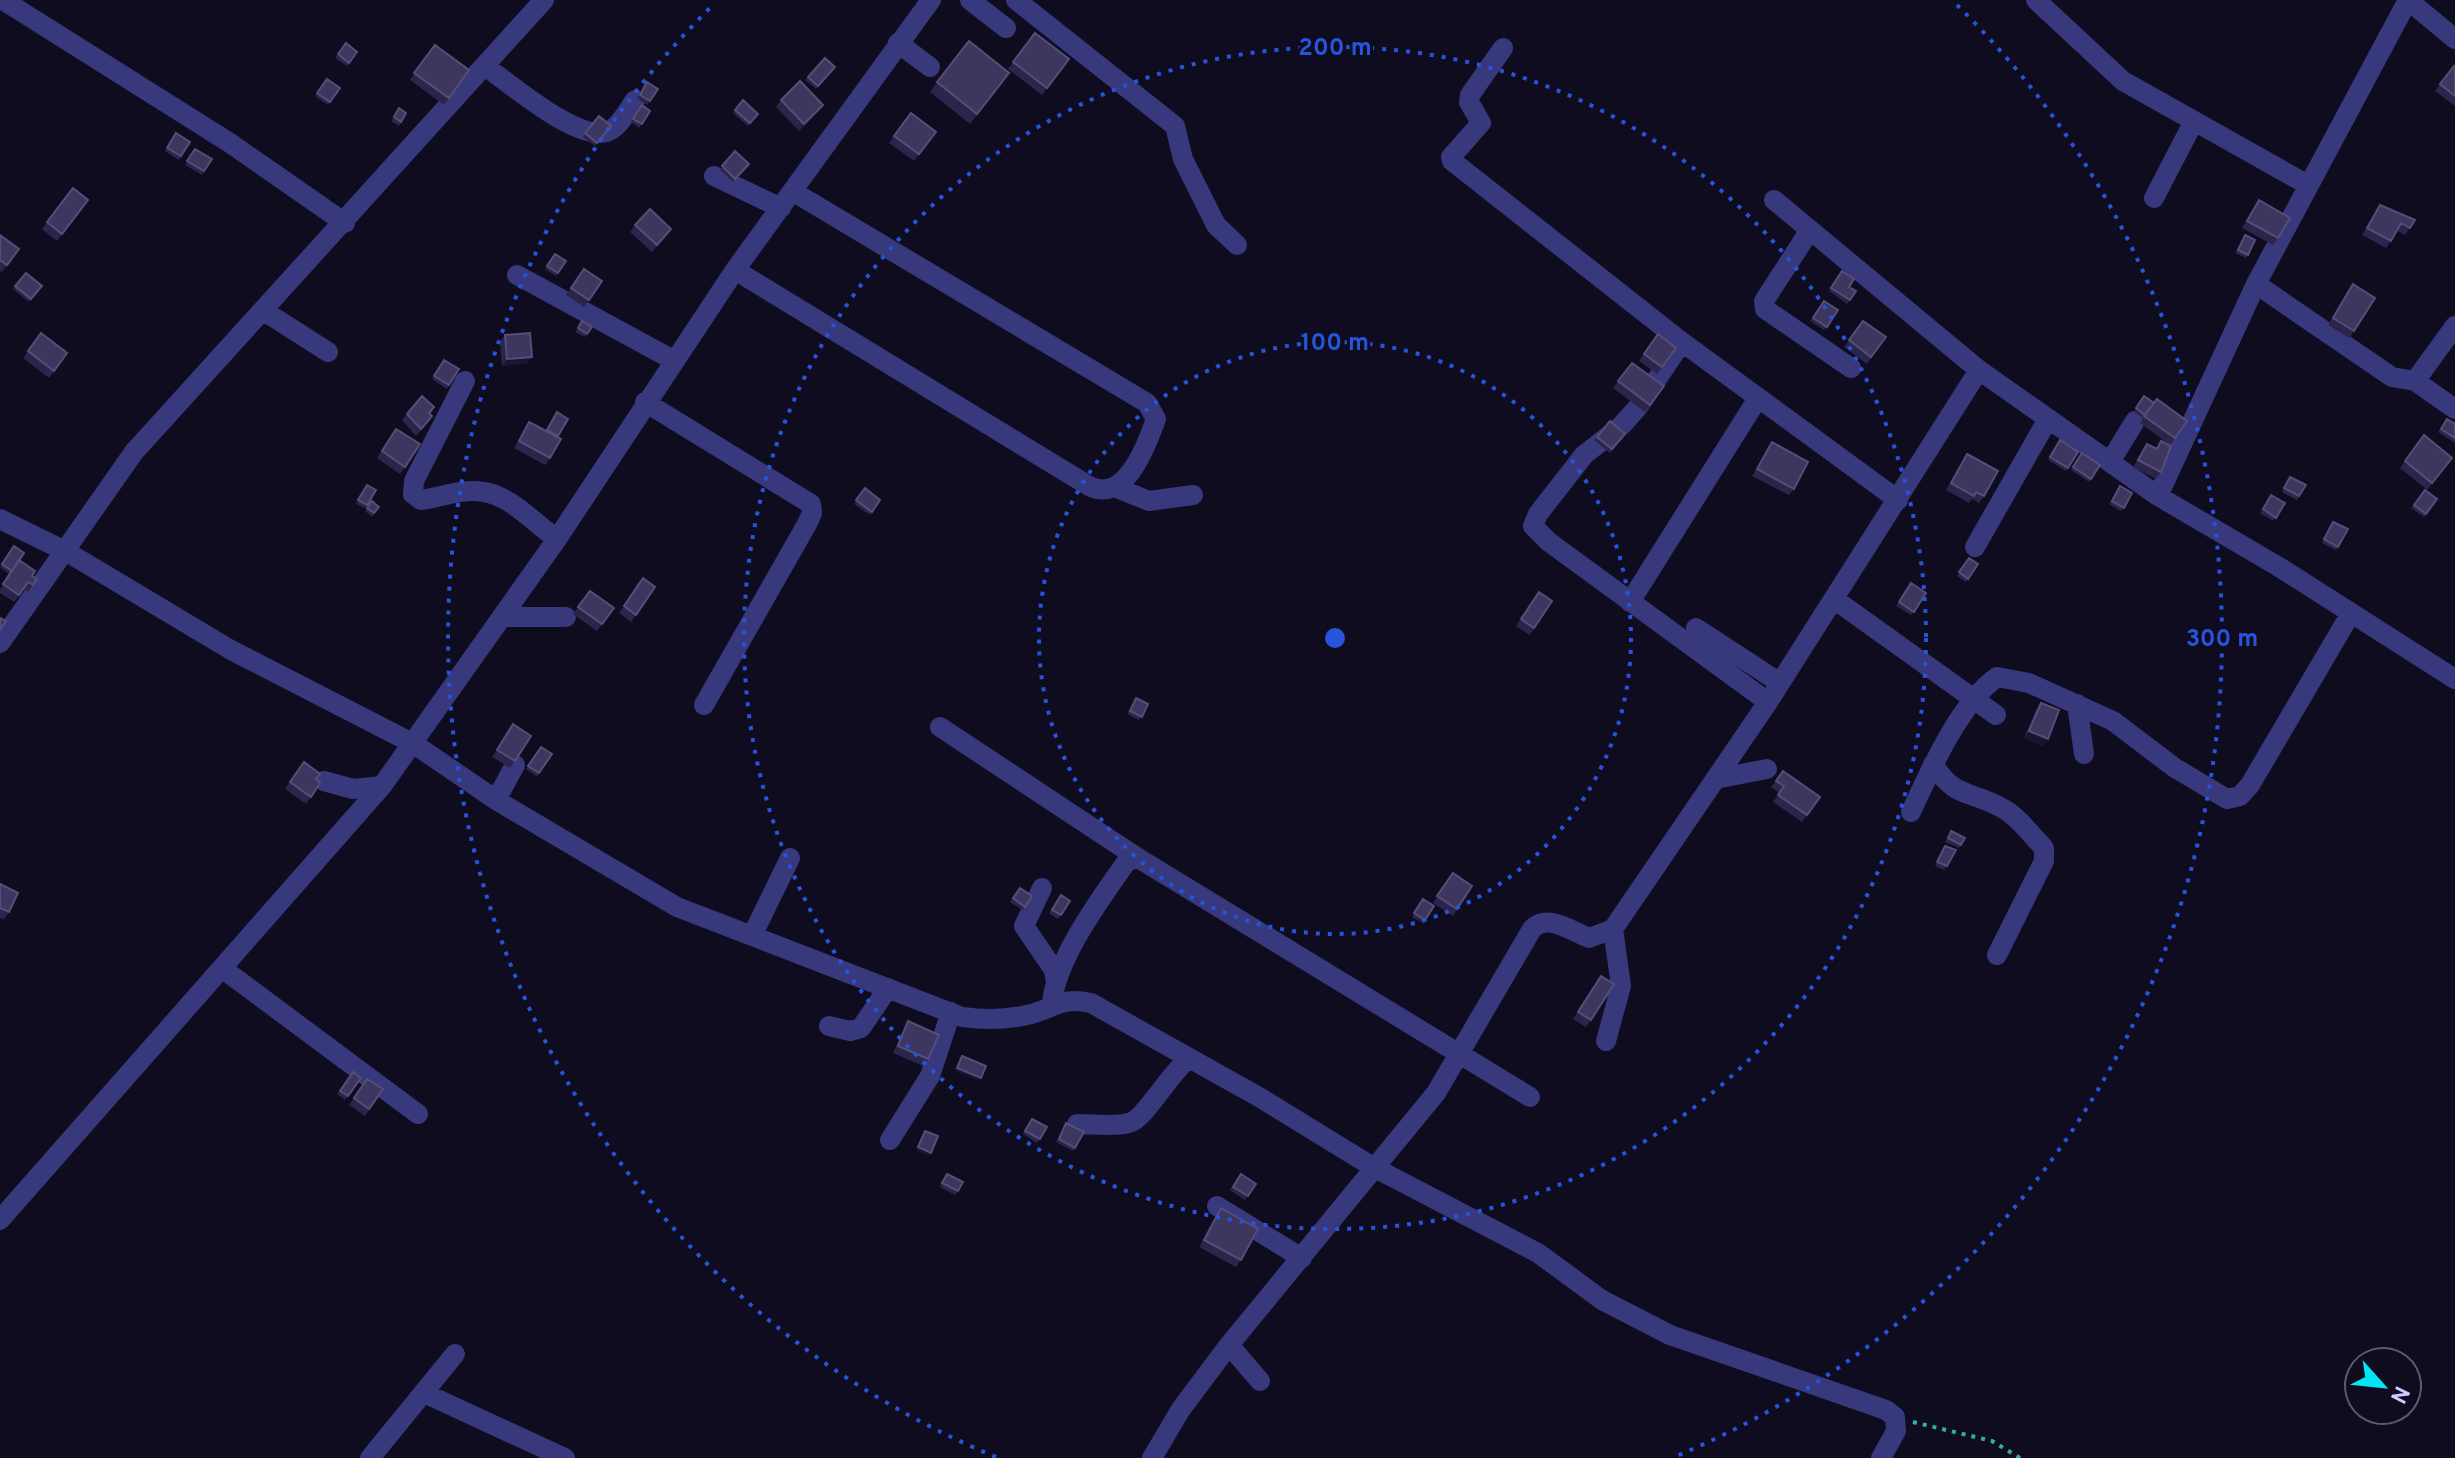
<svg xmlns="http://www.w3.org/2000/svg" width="2455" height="1458" font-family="Overpass,sans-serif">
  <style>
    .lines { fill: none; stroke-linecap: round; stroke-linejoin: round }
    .path { stroke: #2fafa1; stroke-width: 4; stroke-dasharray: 4 6; stroke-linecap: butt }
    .street { stroke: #38387d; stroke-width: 20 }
    .wall { fill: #2b254c }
    .shaded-wall { fill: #191432 }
    .building { fill: #3d375f; stroke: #544e78; stroke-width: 2 }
    .ring { fill: none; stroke: #2654da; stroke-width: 4; stroke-dasharray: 4 8 }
    .centre { fill: #2654da; stroke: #0f0c1f; stroke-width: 4 }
    .ring-label { font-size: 24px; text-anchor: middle; font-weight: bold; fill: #2654da; stroke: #0f0c1f; stroke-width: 6; stroke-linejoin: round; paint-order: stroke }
  </style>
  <rect width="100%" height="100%" fill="#0f0c1f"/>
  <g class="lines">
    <!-- path -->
    <path class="path" d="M1913,1422L1992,1441L2020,1458"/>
    <!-- street -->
    <path class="street" d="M3,0L230,143L345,223
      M970,0L1006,28
      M1016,0L1175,126L1183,159L1216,225L1237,245
      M2036,0L2123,81L2308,185
      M898,43L930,67
      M1503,48L1470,95L1469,102L1481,123L1451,157L1452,161L1682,342L1898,500
      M485,66C508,82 584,148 611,130C621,124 628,110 635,100
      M714,176L781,208
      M2154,198L2193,123
      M1774,200L1979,370
      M1810,230L1764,301L1765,309L1851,368
      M735,270L1089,486C1125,504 1146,447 1156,419L1147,403L792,191
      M517,275L675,361
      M2256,284L2392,377L2415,381L2455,409
      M264,311L328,352
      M1682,342L1638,407L1622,425L1584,455L1538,514L1533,526L1549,542L1768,702
      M465,381L414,481L413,494L421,500C441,497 464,488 484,492C511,496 535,524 557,539
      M2415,381L2455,326
      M645,402L811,504L812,513L807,524L704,705
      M2110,462L2135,421
      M1117,488L1149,501L1193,495
      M2158,496L2279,567L2455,679
      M0,519L67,552L231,650L414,744L496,800L677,907L962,1017C985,1020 1008,1020 1031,1014C1058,1006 1062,997 1091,1003L1259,1097L1373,1167L1538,1253L1602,1300L1670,1335L1886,1410L1895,1417L1896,1431L1881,1458
      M1975,547L2048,419
      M1834,599L1996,715
      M1630,602L1758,398
      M503,617H566
      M1696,628L1780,683
      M0,643L134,452L544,0
      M2077,704L2084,754
      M940,727L1138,858
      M1933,764C1955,799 1970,790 2002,808C2018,816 2031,835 2044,848V861L1997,955
      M1715,779L1767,769
      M324,781L353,789L382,786
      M496,800L515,765
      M1911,812C1930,771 1959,704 1997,677L2029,683L2113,721L2175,768L2227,799L2240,796L2250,785L2351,613
      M1042,888L1024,926L1054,970L1056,982
      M753,934L790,858
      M223,969L418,1114
      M1052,1005C1054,961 1101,898 1127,861L1138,858L1530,1097
      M829,1026L850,1031L861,1028L888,988
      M1606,1041L1621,986L1613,929
      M1077,1124C1093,1124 1113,1127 1129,1123C1144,1120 1170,1073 1189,1058
      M890,1140L930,1076L951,1012
      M1217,1206L1302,1258
      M0,1220L382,786L557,539L735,270L931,0
      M1229,1345L1260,1381
      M424,1393L565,1458
      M370,1458L455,1354
      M1152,1458L1181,1409L1229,1345L1436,1093L1532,929C1548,913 1571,931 1589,938L1613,929L1768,702L1979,370L2158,496L2256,284L2408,0L2455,39"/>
  </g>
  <!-- wall -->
  <path class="wall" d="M1035,33L1069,59L1042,95L1008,69Z
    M346,43L357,52L347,66L335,58Z
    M435,45L469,70L444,105L410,80Z
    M2454,66L2455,67V106L2435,91Z
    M835,67L816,89L805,80L808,77Z
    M327,79L340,88L328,105L315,96Z
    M647,82L658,89L647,105L637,98Z
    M937,82L1002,83L970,124L930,92Z
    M743,100L758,114L748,126L733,113Z
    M781,100L823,105L818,112L799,131L776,107Z
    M642,105L650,111L639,128L631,122Z
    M399,108L406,113L399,126L391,121Z
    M911,113L936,132L914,161L889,143Z
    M599,116L611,126L595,146L583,137Z
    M176,133L190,142L179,160L165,151Z
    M195,149L212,159L202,175L185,165Z
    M735,151L749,164L733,182L720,170Z
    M73,188L88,200L57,241L42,229Z
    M2259,200L2278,238L2273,245L2242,228Z
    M2380,205L2415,220L2405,235L2397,231L2386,248L2362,235Z
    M635,225L671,229L652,252L630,232Z
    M0,235L19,249L2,272L0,271Z
    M2245,235L2248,255L2246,258L2235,253Z
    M555,254L566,261L556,276L545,269Z
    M584,269L602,281L584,307L566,295Z
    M1842,271L1849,287L1856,291L1847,304L1829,291Z
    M26,273L42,286L29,302L13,289Z
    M2348,291L2354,331L2349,338L2328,325Z
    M1824,301L1838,310L1824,330L1810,321Z
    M582,321L592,327L585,337L575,332Z
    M1863,321L1886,337L1867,364L1844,347Z
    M41,333L67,353L49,378L23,358Z
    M1658,334L1676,348L1657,374L1639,361Z
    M505,335L527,363L502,366L500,342Z
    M444,360L459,369L447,389L432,379Z
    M1632,363L1664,386L1645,412L1613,388Z
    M2144,396L2187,421L2170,445L2140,423L2143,418L2134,412Z
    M434,407L430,414L428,423L416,436L402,420L407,414Z
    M557,412V437L550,458L545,465L514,448L529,422L546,431Z
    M2447,419L2455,424V443L2438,432Z
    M1610,421L1625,434L1610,453L1594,440Z
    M396,429L420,444L400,474L377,458Z
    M2424,435L2452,458L2427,490L2400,468Z
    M2060,440L2078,452L2066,471L2048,460Z
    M2161,441V472L2156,479L2133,467L2147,444L2156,449Z
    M1772,442L1794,489L1789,495L1752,476Z
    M2082,453L2100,465L2089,482L2071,470Z
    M1967,454L1984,496L1979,503L1972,499L1969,503L1946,490Z
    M2288,480L2306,485L2297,500L2282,492Z
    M367,485L376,490L365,508L356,504Z
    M2120,486L2132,493L2121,511L2109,504Z
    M865,488L880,500L870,515L854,504Z
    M2425,490L2437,499L2424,517L2411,508Z
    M2271,495L2285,503L2273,521L2260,513Z
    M372,501L379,507L372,517L365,511Z
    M2331,525L2338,547L2336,550L2322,543Z
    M14,546L15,567L37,579L28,592L24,589L14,602L0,593V589L10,575L0,567Z
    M1969,558L1978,564L1966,582L1957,576Z
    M643,578L655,587L631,622L619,613Z
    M1911,583L1926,593L1911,615L1896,606Z
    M590,591L614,608L597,631L573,614Z
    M1539,592L1552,601L1530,635L1516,626Z
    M1136,698L1142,717L1139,720L1127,714Z
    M2041,703L2048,739L2043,746L2024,738L2036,710Z
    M513,724L531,736L510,768L492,757Z
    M541,747L552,754L537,777L526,769Z
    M304,762L316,779L320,783L306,804L285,789Z
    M1783,771L1820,797L1802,822L1773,802L1779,793L1771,787Z
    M1951,831L1965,838L1959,848L1945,842Z
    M1943,849L1956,850L1944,870L1935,866Z
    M1453,873L1472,886L1453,916L1433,903Z
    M0,884L9,912L4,919L0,918Z
    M1020,888L1032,896L1023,910L1010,902Z
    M1061,895L1070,901L1058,919L1049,913Z
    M1423,899L1434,906L1423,923L1412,917Z
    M1596,983L1591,1020L1586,1027L1573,1019Z
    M908,1021L928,1059L923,1066L893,1053L904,1028Z
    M353,1072L361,1078L345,1100L337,1094Z
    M367,1079L383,1089L365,1116L349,1105Z
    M1032,1119L1047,1127L1037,1143L1023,1134Z
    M1064,1127L1075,1148L1073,1151L1056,1142Z
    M1241,1174L1256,1184L1245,1200L1230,1190Z
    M945,1177L958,1191L955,1195L940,1187Z
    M1221,1208L1241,1260L1236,1267L1199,1247Z"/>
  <!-- shaded-wall -->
  <path class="shaded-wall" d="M823,105L818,112L799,131L804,124Z
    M532,357L527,363L502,366L507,359Z
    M2029,731L2048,739L2043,746L2024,738Z
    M957,1068L981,1078L979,1081L955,1071Z
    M918,1147L931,1153L929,1156L916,1151Z"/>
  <!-- building -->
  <path class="building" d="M1035,33L1069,59L1047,88L1013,62Z
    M969,41L1009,73L977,114L937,82Z
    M346,43L357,52L349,63L338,54Z
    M435,45L469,70L449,98L414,73Z
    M825,58L835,67L818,86L808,77Z
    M2454,66L2455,67V96L2440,84Z
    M327,79L340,88L330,102L317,93Z
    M800,81L823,105L804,124L781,100Z
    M647,82L658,89L650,101L640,95Z
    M743,100L758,114L750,123L735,110Z
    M642,105L650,111L642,124L633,119Z
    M399,108L406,113L401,122L394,117Z
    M911,113L936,132L919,154L894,136Z
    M599,116L611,126L597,143L585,133Z
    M176,133L190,142L181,156L167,148Z
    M195,149L212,159L204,171L187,161Z
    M735,151L749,164L735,179L722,166Z
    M73,188L88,200L62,234L47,222Z
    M2259,200L2290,218L2278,238L2247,221Z
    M2380,205L2415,220L2410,228L2401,223L2391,241L2367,228Z
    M650,209L671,229L657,245L635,225Z
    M0,235L19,249L7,265L0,260Z
    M2245,235L2255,240L2248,255L2238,250Z
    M555,254L566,261L558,273L547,266Z
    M584,269L602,281L589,300L571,288Z
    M1842,271L1854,279L1849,287L1856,291L1850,300L1831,288Z
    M26,273L42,286L31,299L15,286Z
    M2353,284L2375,298L2354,331L2333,318Z
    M1824,301L1838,310L1827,327L1813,318Z
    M582,321L592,327L587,334L578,328Z
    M1863,321L1886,337L1871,357L1849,340Z
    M41,333L67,353L54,371L28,351Z
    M530,333L532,357L507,359L505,335Z
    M1658,334L1676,348L1662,367L1644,354Z
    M444,360L459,369L449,385L434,376Z
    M1632,363L1664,386L1650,405L1618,381Z
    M422,396L434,407L429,413L432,416L421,429L407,414Z
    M2144,396L2154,403L2145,415L2136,408Z
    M2157,399L2187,421L2175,438L2144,416Z
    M557,412L568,419L558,436L547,430Z
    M2447,419L2455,424V438L2441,429Z
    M1610,421L1625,434L1612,449L1597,437Z
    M529,422L561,439L550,458L519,441Z
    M396,429L420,444L405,467L382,451Z
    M2424,435L2452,458L2432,483L2405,461Z
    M2060,440L2078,452L2068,468L2050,457Z
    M2161,441L2171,446L2161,472L2138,460L2147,444L2157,449Z
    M1772,442L1808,462L1794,489L1757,469Z
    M2082,453L2100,465L2091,479L2073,467Z
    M1967,454L1998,471L1984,496L1976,492L1974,496L1951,483Z
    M2290,477L2306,485L2299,496L2284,488Z
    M367,485L376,490L367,505L358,500Z
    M2120,486L2132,493L2124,508L2112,501Z
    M865,488L880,500L872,512L856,500Z
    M2425,490L2437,499L2426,514L2414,505Z
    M2271,495L2285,503L2276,518L2263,509Z
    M372,501L379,507L374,513L367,508Z
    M2333,522L2348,529L2338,547L2324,539Z
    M14,546L24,553L12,571L2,564Z
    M1969,558L1978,564L1968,579L1959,572Z
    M19,560L35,571L32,576L37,579L33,585L28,582L19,595L3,584Z
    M643,578L655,587L636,615L624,606Z
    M1911,583L1926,593L1914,612L1899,602Z
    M590,591L614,608L602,624L578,607Z
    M1539,592L1552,601L1534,628L1521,619Z
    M0,618L6,621L0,630Z
    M1136,698L1148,704L1142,717L1130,711Z
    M2041,703L2059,710L2048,739L2029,731Z
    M513,724L531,736L515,761L497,750Z
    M541,747L552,754L539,773L528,766Z
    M304,762L320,774L316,779L320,783L311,797L290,782Z
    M1783,771L1820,797L1807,815L1778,795L1784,786L1776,781Z
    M1951,831L1965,838L1961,845L1948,838Z
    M1945,846L1956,850L1947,866L1937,862Z
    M1453,873L1472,886L1457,909L1437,896Z
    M0,884L18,893L9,912L0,908Z
    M1020,888L1032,896L1025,907L1013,898Z
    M1061,895L1070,901L1061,915L1052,910Z
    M1423,899L1434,906L1425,920L1414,913Z
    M1601,976L1614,984L1591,1020L1578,1012Z
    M908,1021L939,1035L928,1059L898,1046Z
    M962,1056L986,1066L981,1078L957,1068Z
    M353,1072L361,1078L348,1096L340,1091Z
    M367,1079L383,1089L369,1109L354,1098Z
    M1032,1119L1047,1127L1040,1139L1025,1131Z
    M1066,1123L1084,1132L1075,1148L1059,1139Z
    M925,1131L938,1136L931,1153L918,1147Z
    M947,1174L963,1182L958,1191L942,1183Z
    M1241,1174L1256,1184L1248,1196L1233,1187Z
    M1221,1208L1258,1229L1241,1260L1204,1240Z"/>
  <!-- distance rings -->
  <g class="ring">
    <circle cx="1335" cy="638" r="296"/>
    <circle cx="1335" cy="638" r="591"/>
    <path d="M996 1457A887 887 0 0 1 713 5M1957 5A887 887 0 0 1 1674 1457"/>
  </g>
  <circle cx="1335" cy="638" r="12" class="centre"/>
  <g class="ring-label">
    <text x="1335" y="55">200 m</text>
    <text x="1335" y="350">100 m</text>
    <text x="2222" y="646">300 m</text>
  </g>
  <!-- north arrow -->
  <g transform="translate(2383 1386) rotate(117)"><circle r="38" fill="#0f0c1f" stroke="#5b5878" stroke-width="2"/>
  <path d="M0-6L14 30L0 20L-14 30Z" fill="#03e5f2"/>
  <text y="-12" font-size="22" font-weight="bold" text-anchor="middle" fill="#cecbfe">N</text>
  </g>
</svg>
